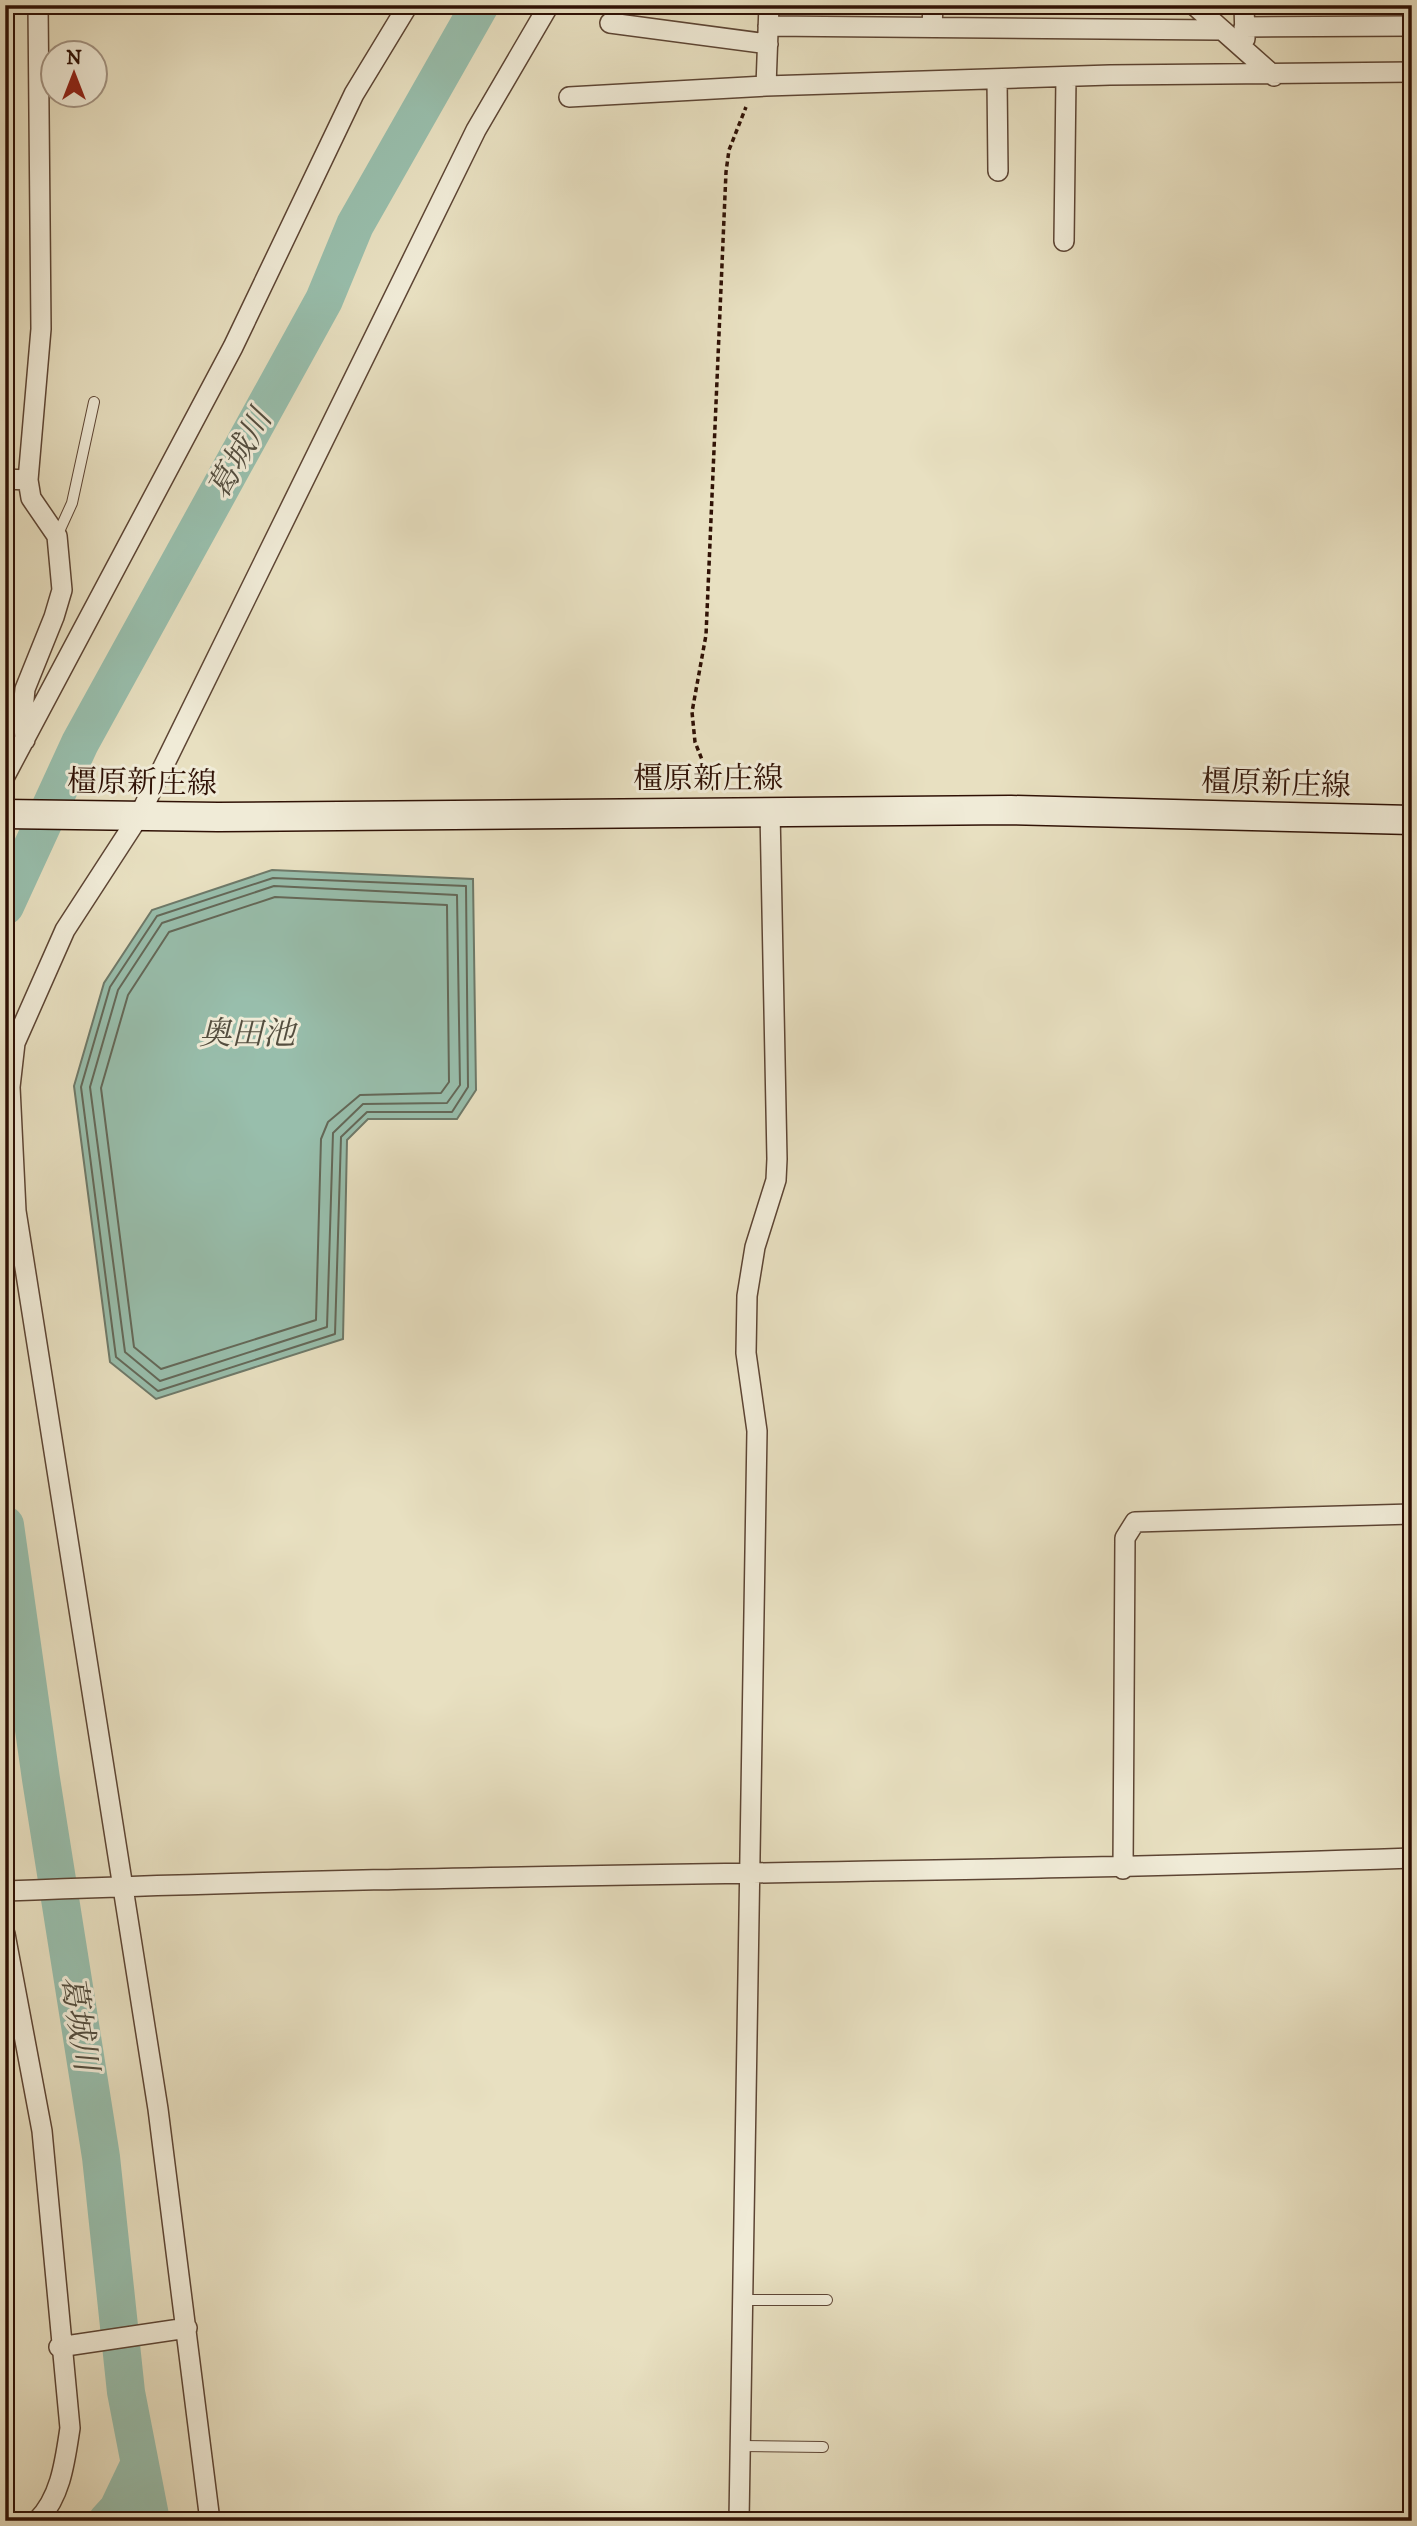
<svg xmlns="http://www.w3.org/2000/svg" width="1417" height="2526" font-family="'IM FELL DW Pica','Noto Serif JP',serif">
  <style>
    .water { fill: #98beac; stroke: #6e7969; stroke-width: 2 }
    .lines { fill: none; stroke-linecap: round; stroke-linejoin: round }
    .shore { stroke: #646858; stroke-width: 2 }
    .river { stroke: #98beac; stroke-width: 38 }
    .lane-casing { stroke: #5d4534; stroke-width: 12 }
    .street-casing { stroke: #5d4534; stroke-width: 22 }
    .secondary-casing { stroke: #2f1105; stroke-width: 31 }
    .path { stroke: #2f1105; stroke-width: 3.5; stroke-dasharray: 5 3.5; stroke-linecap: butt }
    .lane { stroke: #f0ebd7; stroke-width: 10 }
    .street { stroke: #f0ebd7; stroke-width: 19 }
    .secondary { stroke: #f0ebd7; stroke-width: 28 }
    .labels { text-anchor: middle; stroke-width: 6; stroke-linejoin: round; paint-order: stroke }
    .street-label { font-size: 30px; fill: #2f1105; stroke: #f0ebd7 }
    .water-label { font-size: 32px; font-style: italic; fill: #544e3f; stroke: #f0ebd7 }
  </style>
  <rect width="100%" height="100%" fill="#e8e0c1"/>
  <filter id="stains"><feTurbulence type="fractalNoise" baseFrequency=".00286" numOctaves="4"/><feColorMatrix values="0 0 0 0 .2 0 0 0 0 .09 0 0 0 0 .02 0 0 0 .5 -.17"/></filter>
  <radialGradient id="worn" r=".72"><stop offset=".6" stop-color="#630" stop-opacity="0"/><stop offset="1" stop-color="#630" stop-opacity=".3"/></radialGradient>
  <!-- water -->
  <path class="water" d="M272,870L473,879L476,1090L457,1119H368L347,1140L343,1339L156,1399L110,1362L74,1086L104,983L152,910Z"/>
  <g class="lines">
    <!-- shore -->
    <path class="shore" d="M273,878L466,886L468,1087L452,1112H367L341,1137L335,1334L158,1391L116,1357L81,1087L110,987L157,916Z
      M274,886L457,895L460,1085L447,1103L363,1104L333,1133L327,1327L160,1381L125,1352L90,1087L118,990L162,923Z
      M275,897L447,905L449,1082L441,1093L360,1095L328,1122L321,1139L316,1320L161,1369L134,1347L101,1088L128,995L169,932Z"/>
    <!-- river -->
    <path class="river" d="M5,906L80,743L324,300L355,225L480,5
      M5,1525L41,1779L101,2157L126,2392L151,2521
      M107,2521L118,2509L139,2465"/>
    <!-- lane casing -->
    <g class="lane-casing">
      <path id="lane" d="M57,536L72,503L94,402
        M742,2300H827
        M740,2446L823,2447"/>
    </g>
    <!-- street casing -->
    <g class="street-casing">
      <path id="street" d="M1194,5L1274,76
        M1244,5L1245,39
        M610,23L768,44
        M768,26L1219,30
        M932,27L933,5
        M1244,27L1412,26
        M997,79L998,171
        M766,86L769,5
        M569,97L766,86L1110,75L1412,72
        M1064,241L1066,77
        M5,479L28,480
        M25,740L23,710L25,689L54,617L62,590L57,536L31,498L28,480L41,329L38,5
        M5,776L233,347L354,94L408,5
        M1123,1869L1125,1538L1135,1522L1412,1514
        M5,1891C474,1872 943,1875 1412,1858
        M5,1934L42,2131L70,2428C65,2461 61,2497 37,2521
        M59,2347L187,2328
        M210,2521L158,2109L16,1211L10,1087L15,1043L65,930L139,816L476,130L549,5
        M739,2521L757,1431L746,1353L747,1296L755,1247L776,1180L777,1159L770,811"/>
    </g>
    <!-- secondary casing -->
    <g class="secondary-casing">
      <path id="secondary" d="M5,814L218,817L1011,810L1412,820"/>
    </g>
    <!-- path -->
    <path class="path" d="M714,790L695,742L692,712L706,635L726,172L729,150L746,107"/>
    <!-- lane -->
    <use href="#lane" class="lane"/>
    <!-- street -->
    <use href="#street" class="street"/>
    <!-- secondary -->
    <use href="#secondary" class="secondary"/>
  </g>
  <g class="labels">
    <!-- street labels -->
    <g class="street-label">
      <text x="708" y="788">橿原新庄線</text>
      <text transform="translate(142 782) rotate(1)" y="10">橿原新庄線</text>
      <text transform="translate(1276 783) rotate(2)" y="10">橿原新庄線</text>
    </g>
    <!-- water labels -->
    <g class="water-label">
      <text transform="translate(239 454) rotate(-61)" y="11">葛城川</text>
      <text x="247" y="1044">奥田池</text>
      <text transform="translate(80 2023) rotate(81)" y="11">葛城川</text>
    </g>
  </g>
  <!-- margin -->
  <rect width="1417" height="2526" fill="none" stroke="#e8e0c1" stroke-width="28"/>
  <rect x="7" y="7" width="1403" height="2512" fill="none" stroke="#2f1105" stroke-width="3.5"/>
  <rect x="14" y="14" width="1389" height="2498" fill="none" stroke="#2f1105" stroke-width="2"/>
  <!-- north arrow -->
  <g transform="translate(74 74)"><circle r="33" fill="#f0ebd7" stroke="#a39483" stroke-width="2"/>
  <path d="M0-5L12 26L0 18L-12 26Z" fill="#8f2418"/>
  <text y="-10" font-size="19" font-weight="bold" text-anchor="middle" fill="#2f1105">N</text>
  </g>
  <rect width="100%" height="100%" filter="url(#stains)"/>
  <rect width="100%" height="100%" fill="url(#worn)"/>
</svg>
